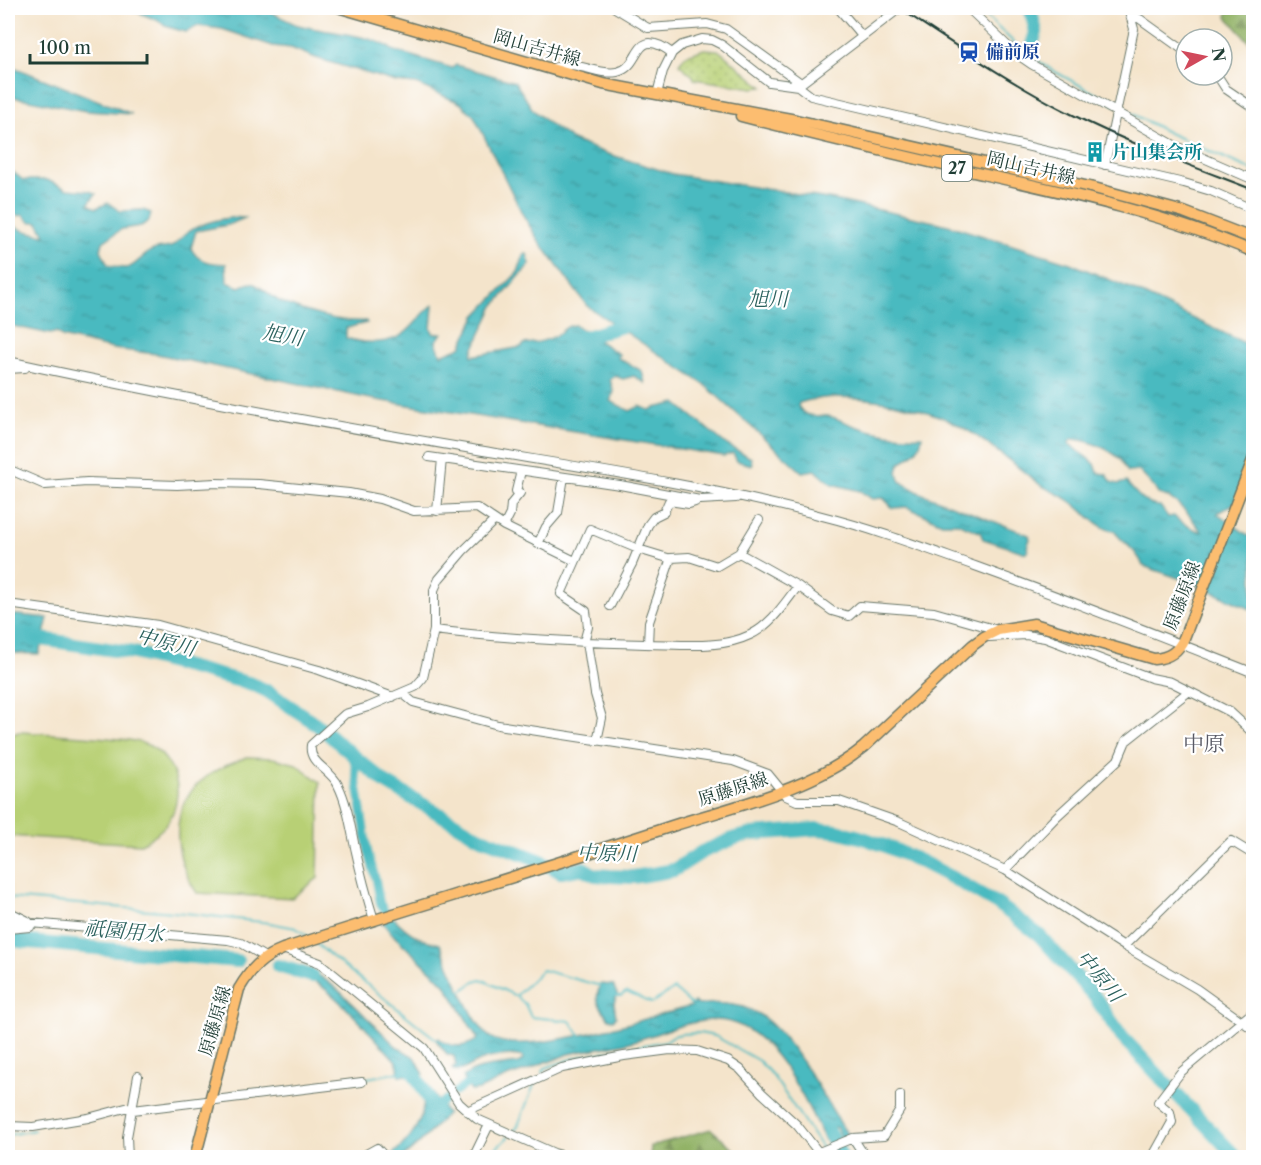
<svg xmlns="http://www.w3.org/2000/svg" width="1261" height="1165" font-family="'Libre Caslon Text','Noto Serif JP',serif">
  <style>
    .grass { fill: url(#grass-dots); stroke: #6c8654; stroke-width: 1.5 }
    .forest { fill: url(#forest-firs); stroke: #58784d; stroke-width: 1.5 }
    .garden { fill: #b8d075; stroke: #6c8654; stroke-width: 1.5 }
    .water { fill: url(#water-ripples); stroke: #347c7a; stroke-width: 1.5; fill-rule: evenodd }
    .lines { fill: none; stroke-linecap: round; stroke-linejoin: round }
    .stream { stroke: #4abac0; stroke-width: 2 }
    .canal { stroke: #4abac0; stroke-width: 8 }
    .river { stroke: #4abac0; stroke-width: 14 }
    .minor-casing { stroke: #6a7769; stroke-width: 10 }
    .major-casing { stroke: #6a7769; stroke-width: 13 }
    .minor { stroke: #fff; stroke-width: 8 }
    .major { stroke: #fcbd6f; stroke-width: 10 }
    .rail { stroke: #1f3d34; stroke-width: 2 }
    .labels { text-anchor: middle; stroke-width: 4.5; stroke-linejoin: round; paint-order: stroke }
    .shield { fill: #fff; stroke: #627771; stroke-width: 1.5 }
    .shield-label { font-size: 16px; font-weight: bold; fill: #1f3d34 }
    .street-label { font-size: 18px; fill: #1f3d34; stroke: #fff }
    .transit-label { font-size: 18px; font-weight: bold; fill: #164399; stroke: #fff; text-anchor: start }
    .culture-label { font-size: 18px; font-weight: bold; fill: #0d838f; stroke: #fff; text-anchor: start }
    .water-label { font-size: 20px; font-style: italic; fill: #2c625e; stroke: #fff }
    .quarter-label { font-size: 21px; fill: #595a65; stroke: #fff }
  </style>
  <defs>
    <pattern id="grass-dots" width="8" height="8" patternUnits="userSpaceOnUse" patternTransform="scale(1.5)"><rect width="8" height="8" fill="#b8d075"/><path d="M2 2h.1M6 6h.1" fill="none" stroke="#95aa61" stroke-width="1.8" stroke-linecap="round"/></pattern>
    <pattern id="forest-firs" width="22" height="20" patternUnits="userSpaceOnUse" patternTransform="scale(1.5)"><rect width="22" height="20" fill="#92b266"/><path d="M5 1l3.5 6h-7zM16 11l3.5 6h-7z" fill="#779255"/></pattern>
    <pattern id="water-ripples" width="26" height="14" patternUnits="userSpaceOnUse" patternTransform="scale(1.5)"><rect width="26" height="14" fill="#4abac0"/><path d="M2 4q2-2 4 0t4 0M15 11q2-2 4 0t4 0" fill="none" stroke="#3d989d"/></pattern>
  </defs>
  <rect width="100%" height="100%" fill="#fff"/>
  <filter id="ink" filterUnits="userSpaceOnUse"><feTurbulence type="fractalNoise" baseFrequency=".0167" numOctaves="2"/><feDisplacementMap in="SourceGraphic" scale="12" xChannelSelector="R" yChannelSelector="G"/><feConvolveMatrix kernelMatrix="1 2 1 2 8 2 1 2 1" color-interpolation-filters="sRGB"/></filter>
  <filter id="wash" filterUnits="userSpaceOnUse"><feTurbulence type="fractalNoise" baseFrequency=".008" numOctaves="4" result="noise"/><feDisplacementMap in="SourceGraphic" scale="24" xChannelSelector="R" yChannelSelector="G"/><feGaussianBlur stdDeviation="1.35" result="paint"/><feColorMatrix in="noise" values="0 0 0 0 0 0 0 0 0 0 0 0 0 0 0 0 0 1.4 0 .05"/><feComposite in="paint" operator="in"/></filter>
  <g filter="url(#wash)">
    <rect width="100%" height="100%" fill="#f4e4cb"/>
    <!-- grass -->
    <path class="grass" d="M704,49L718,50L763,87L753,88L694,79L693,76L679,64L685,56Z"/>
    <!-- forest -->
    <path class="forest" d="M1228,8H1253V46L1227,17Z
      M711,1129L743,1157H650L651,1146Z"/>
    <!-- garden -->
    <path class="garden" d="M18,732C44,733 70,735 96,737C114,739 133,738 150,746C166,754 179,777 177,795C175,820 162,832 141,844L8,836V737Z
      M247,757L273,758L296,764L320,782L318,878L292,898L197,893C173,857 167,806 205,778C217,768 233,763 247,757Z"/>
    <!-- water -->
    <path class="water" d="M127,8C169,8 211,5 252,8C267,8 281,18 295,24C318,32 376,34 392,50L452,68L456,65L515,82L533,110L548,123L574,141L605,153L673,174L834,200L948,225L1070,263L1127,287L1253,347V494L1249,495L1217,513L1253,539V610L1190,582L1143,566C1138,551 1123,543 1114,531C1100,530 1082,509 1070,501C1060,494 1047,490 1038,483C1014,464 990,444 964,428C925,405 842,388 799,403L798,406C805,418 815,415 827,416C836,417 848,424 858,427C879,434 900,437 922,436C921,450 910,457 899,464L897,472L901,482L920,493L1029,535L1030,539L1027,547L1028,551L1026,553L983,539L980,532L957,523H942L907,507L893,508L883,498L872,499L860,491L832,484L815,470L802,472L706,386L587,306L539,241L523,215L474,116L460,103L416,84L396,82L316,58L291,48L273,46L222,29L198,26L186,32L168,27L157,20ZM1073,439C1088,440 1108,448 1120,459C1123,463 1125,468 1128,472L1139,471C1146,479 1154,485 1158,494L1168,497L1178,504L1189,515L1202,532C1196,531 1178,521 1174,516L1168,517L1160,506C1144,506 1135,491 1126,482L1118,484L1112,482L1106,474L1098,473L1095,464L1068,443Z
      M8,65L132,114L86,111L8,96Z
      M8,168L23,180H47L67,189L90,191L96,194L88,204L96,208L108,203L120,211L143,210L151,213L149,221L141,226L122,229L103,242L101,250L108,265C134,272 130,266 148,253C155,247 163,249 171,247C177,244 182,236 188,232C203,222 228,216 245,218L228,225L196,231L191,248C198,263 211,263 226,264L227,282L239,287C243,286 248,283 252,283C258,284 272,297 279,301C303,312 340,323 366,321L367,323L346,328V338C364,344 391,345 406,332C416,324 422,313 433,305L431,329L434,334L442,333L436,342L441,355L461,347L476,316L518,272L524,254H527L530,264L494,306L473,350L472,356L522,347L524,344C535,343 549,341 558,334C565,329 566,326 575,325L619,354L618,358L642,371L645,383L634,376L623,379L615,376L610,380L614,392L610,401L630,411L640,406L649,410C659,406 666,406 676,403L727,445L751,458L752,465L737,461L733,453L724,456L371,399L157,354L113,349L62,337L57,332L50,334L8,325V214L12,210L14,197L8,191ZM15,213L17,216L23,215L30,222H38L45,235C35,233 11,231 8,217Z
      M8,614L48,618L39,654L8,653Z
      M395,919C408,933 420,940 440,944C448,963 474,1027 490,1037C521,1059 653,1016 692,1006L694,1002L698,1005C719,1002 741,1003 760,1015C792,1036 827,1103 849,1137L842,1140L836,1127L833,1128L832,1132L838,1142L828,1146C805,1102 771,1018 713,1020C687,1021 661,1033 637,1040C615,1047 592,1048 569,1054C562,1056 555,1060 548,1062L547,1061L531,1069L509,1076L479,1090L471,1091L463,1077C478,1065 499,1066 518,1063L523,1060V1057C509,1053 488,1057 475,1063C466,1068 463,1072 453,1070L452,1068L456,1065L454,1056L447,1054L436,1040L438,1038C451,1048 465,1048 478,1039L445,984L391,933L382,922Z
      M297,967C324,967 374,1027 395,1045C401,1051 410,1053 415,1058C419,1062 420,1069 424,1074L415,1079L408,1075L399,1076L398,1065L395,1060C375,1039 332,988 308,978C304,977 298,976 294,976Z
      M601,984L613,985L617,994L614,1003L616,1017L613,1020L609,1019C599,1004 593,1001 601,984Z
      M433,1093L447,1114C437,1124 411,1155 399,1158C395,1159 393,1157 390,1156C409,1141 424,1123 424,1097Z"/>
    <g class="lines">
      <!-- stream -->
      <path class="stream" d="M977,8L1022,50L1052,70L1116,105
        M1121,108L1169,133L1254,171
        M8,898L185,913L270,923L296,928L309,937
        M315,943L437,1040
        M459,993L475,981L481,979L516,996L542,970L601,986
        M516,996L525,1004L531,1017L570,1021L581,1037
        M616,996H621L626,992L652,1003L674,989L692,1005
        M542,1073L545,1068L578,1057L666,1041L673,1036L681,1034L699,1033L715,1036L759,1061L773,1076L822,1148
        M362,1079L400,1072
        M513,1131L517,1128L534,1085
        M8,1135L34,1130
        M849,1142L858,1158
        M486,1158L508,1137"/>
      <!-- canal -->
      <path class="canal" d="M353,756L368,851L376,880L380,903L391,921
        M456,1092L467,1084L476,1081
        M435,1112L440,1104L448,1098"/>
      <!-- river -->
      <path class="river" d="M1029,54L1036,32L1030,8
        M576,340L635,322
        M8,634L134,653L252,684L267,691L315,723L386,783L479,837L539,860L561,872L583,868L595,875L610,876L633,877L658,873L674,870L702,852L735,838L753,834L817,829L837,831L860,837L886,846L922,862L951,877L999,905L1039,935L1095,997L1122,1037L1237,1158
        M8,940L237,961
        M278,966L312,976
        M406,1065L412,1070L436,1111
        M829,1133L842,1158"/>
    </g>
  </g>
  <g filter="url(#ink)">
    <g class="lines">
      <!-- minor casing -->
      <g class="minor-casing">
        <path id="minor" d="M615,8L648,28L707,24L726,29L801,83
          M838,8L862,36
          M968,8L1015,53L1031,64L1176,146L1254,180
          M1130,14L1140,19L1186,52
          M552,68C558,67 565,65 570,65C585,66 602,75 617,72C643,67 632,24 672,53
          M1217,75L1226,89L1254,108
          M799,85L900,8
          M657,94L663,71L672,53L682,45L702,39L712,40L722,45L769,82L798,86L811,96L1184,183L1211,191L1254,210
          M1105,165L1134,29L1128,8
          M8,361C159,394 313,422 466,448C585,468 705,485 822,516C874,529 924,548 975,566C1069,600 1161,636 1254,673
          M8,369L25,368
          M429,457L620,485L700,500L736,498
          M8,469L45,485L87,482L177,485L216,483L259,484L349,493L380,499L414,511L477,508L504,526L575,561
          M437,511L442,459
          M504,526L510,514L511,504L520,493L516,491L521,471
          M538,544L546,527L558,513L564,477
          M739,553L798,586L832,611L849,616L860,606L934,612L998,630
          M8,604L158,625L319,670L393,697
          M610,606L632,564L648,525L654,517L664,512L669,501L689,504L695,502
          M434,630C505,639 574,642 645,644C679,644 719,650 750,635C771,625 784,604 798,586
          M989,637L1026,635L1045,638L1151,678L1171,682L1230,712L1254,734
          M584,642L588,627L586,611L561,594L590,529L638,549L671,559
          M587,642L595,694L602,718L597,741
          M648,644L649,622L671,558L689,557L717,566L739,553L759,520
          M402,693L413,702L498,725L733,761L768,774L786,796L797,801H839L899,822L1005,870L1124,946L1197,989L1254,1030
          M1005,870L1057,816L1118,760L1126,741L1188,692
          M8,911L28,921
          M374,920C367,897 361,875 356,852C351,830 348,805 338,785C331,769 308,764 311,745L345,714L368,707L415,687L423,678L434,630V590L439,579L463,551L494,521
          M8,921L228,940L241,943L265,957
          M8,929L30,927
          M1124,946L1231,841L1254,855
          M283,949L320,963L424,1048L459,1103L477,1119L554,1153L573,1158
          M133,1110L362,1082
          M467,1111L562,1068L624,1056L670,1050L697,1051L728,1061L740,1069L762,1093L797,1125L823,1158
          M8,1126L33,1127L88,1118L133,1106
          M853,1138L866,1158
          M819,1152L853,1138L884,1136L900,1110V1095
          M128,1158L127,1137L138,1076
          M359,1158L377,1148L386,1158
          M473,1158L489,1125
          M1152,1158L1172,1122L1170,1112L1158,1102L1181,1072L1254,1011"/>
      </g>
      <!-- major casing -->
      <g class="major-casing">
        <path id="major" d="M341,8L603,84L796,120L1094,188L1184,212L1254,239
          M741,116C818,136 895,154 973,172C1068,193 1163,213 1254,252
          M195,1158L239,989C250,970 262,957 283,949C413,907 543,869 672,826C735,806 813,789 864,747L973,645L984,637L998,630L1034,624L1154,659C1169,658 1178,652 1184,638L1254,457"/>
      </g>
      <!-- minor -->
      <use href="#minor" class="minor"/>
      <!-- major -->
      <use href="#major" class="major"/>
      <!-- rail -->
      <path class="rail" d="M899,8C955,45 1010,83 1071,114C1130,144 1192,166 1254,190"/>
    </g>
  </g>
  <!-- icons -->
  <defs>
    <g id="station-bare" transform="scale(1.62)"><path d="M-3-6H3Q5-6 5-4V2Q5 4 3 4L4.5 6H3L1.5 4h-3L-3 6H-4.5L-3 4Q-5 4-5 2V-4Q-5-6-3-6ZM-3.5-4v3h7v-3ZM-3.5 1v1.5H-2V1ZM2 1v1.5H3.5V1Z" fill="#1a4fb4" stroke="#fff" stroke-width="2.5" paint-order="stroke"/></g>
    <g id="building-bare" transform="scale(1.62)"><path d="M-4-6H4V6H1V3H-1V6H-4ZM-2.5-4.3h1.7v1.8h-1.7ZM.8-4.3h1.7v1.8H.8ZM-2.5-1h1.7V.8h-1.7ZM.8-1h1.7V.8H.8Z" fill="#0f9aa8" stroke="#fff" stroke-width="2.5" paint-order="stroke"/></g>
  </defs>
  <g fill-rule="evenodd">
    <use href="#station-bare" x="969" y="52"/>
    <use href="#building-bare" x="1095" y="152"/>
  </g>
  <g class="labels">
    <!-- shield labels -->
    <rect class="shield" x="942" y="155" width="30" height="26" rx="4.5"/>
    <g class="shield-label">
      <text x="957" y="174">27</text>
    </g>
    <!-- street labels -->
    <g class="street-label">
      <text transform="translate(537 48) rotate(16)" y="6">岡山吉井線</text>
      <text transform="translate(1031 168) rotate(13)" y="6">岡山吉井線</text>
      <text transform="translate(1182 596) rotate(-69)" y="6">原藤原線</text>
      <text transform="translate(733 789) rotate(-18)" y="6">原藤原線</text>
      <text transform="translate(215 1021) rotate(-74)" y="6">原藤原線</text>
    </g>
    <!-- transit labels -->
    <g class="transit-label">
      <text x="986" y="58">備前原</text>
    </g>
    <!-- culture labels -->
    <g class="culture-label">
      <text x="1112" y="158">片山集会所</text>
    </g>
    <!-- water labels -->
    <g class="water-label">
      <text x="768" y="306">旭川</text>
      <text transform="translate(283 335) rotate(10)" y="7">旭川</text>
      <text transform="translate(166 642) rotate(14)" y="7">中原川</text>
      <text transform="translate(607 853) rotate(2)" y="7">中原川</text>
      <text transform="translate(124 931) rotate(5)" y="7">祇園用水</text>
      <text transform="translate(1100 976) rotate(50)" y="7">中原川</text>
    </g>
    <!-- quarter labels -->
    <g class="quarter-label">
      <text x="1204" y="751">中原</text>
    </g>
  </g>
  <!-- margin -->
  <rect width="1261" height="1165" fill="none" stroke="#fff" stroke-width="30"/>
  <!-- north arrow -->
  <g transform="translate(1204 57) rotate(81)"><circle r="28" fill="#ffffff" stroke="#a5b1ae" stroke-width="1.5"/>
  <path d="M0-4.5L10 22L0 15L-10 22Z" fill="#d1495b"/>
  <text y="-9" font-size="16" font-weight="bold" text-anchor="middle" fill="#1f3d34">N</text>
  </g>
  <!-- scale -->
  <path d="M30 54v9h117v-9" fill="none" stroke="#1f3d34" stroke-width="3"/>
  <text x="39" y="54" font-size="18" fill="#1f3d34" stroke="#ffffff" stroke-width="4.5" paint-order="stroke">100 m</text>
</svg>
